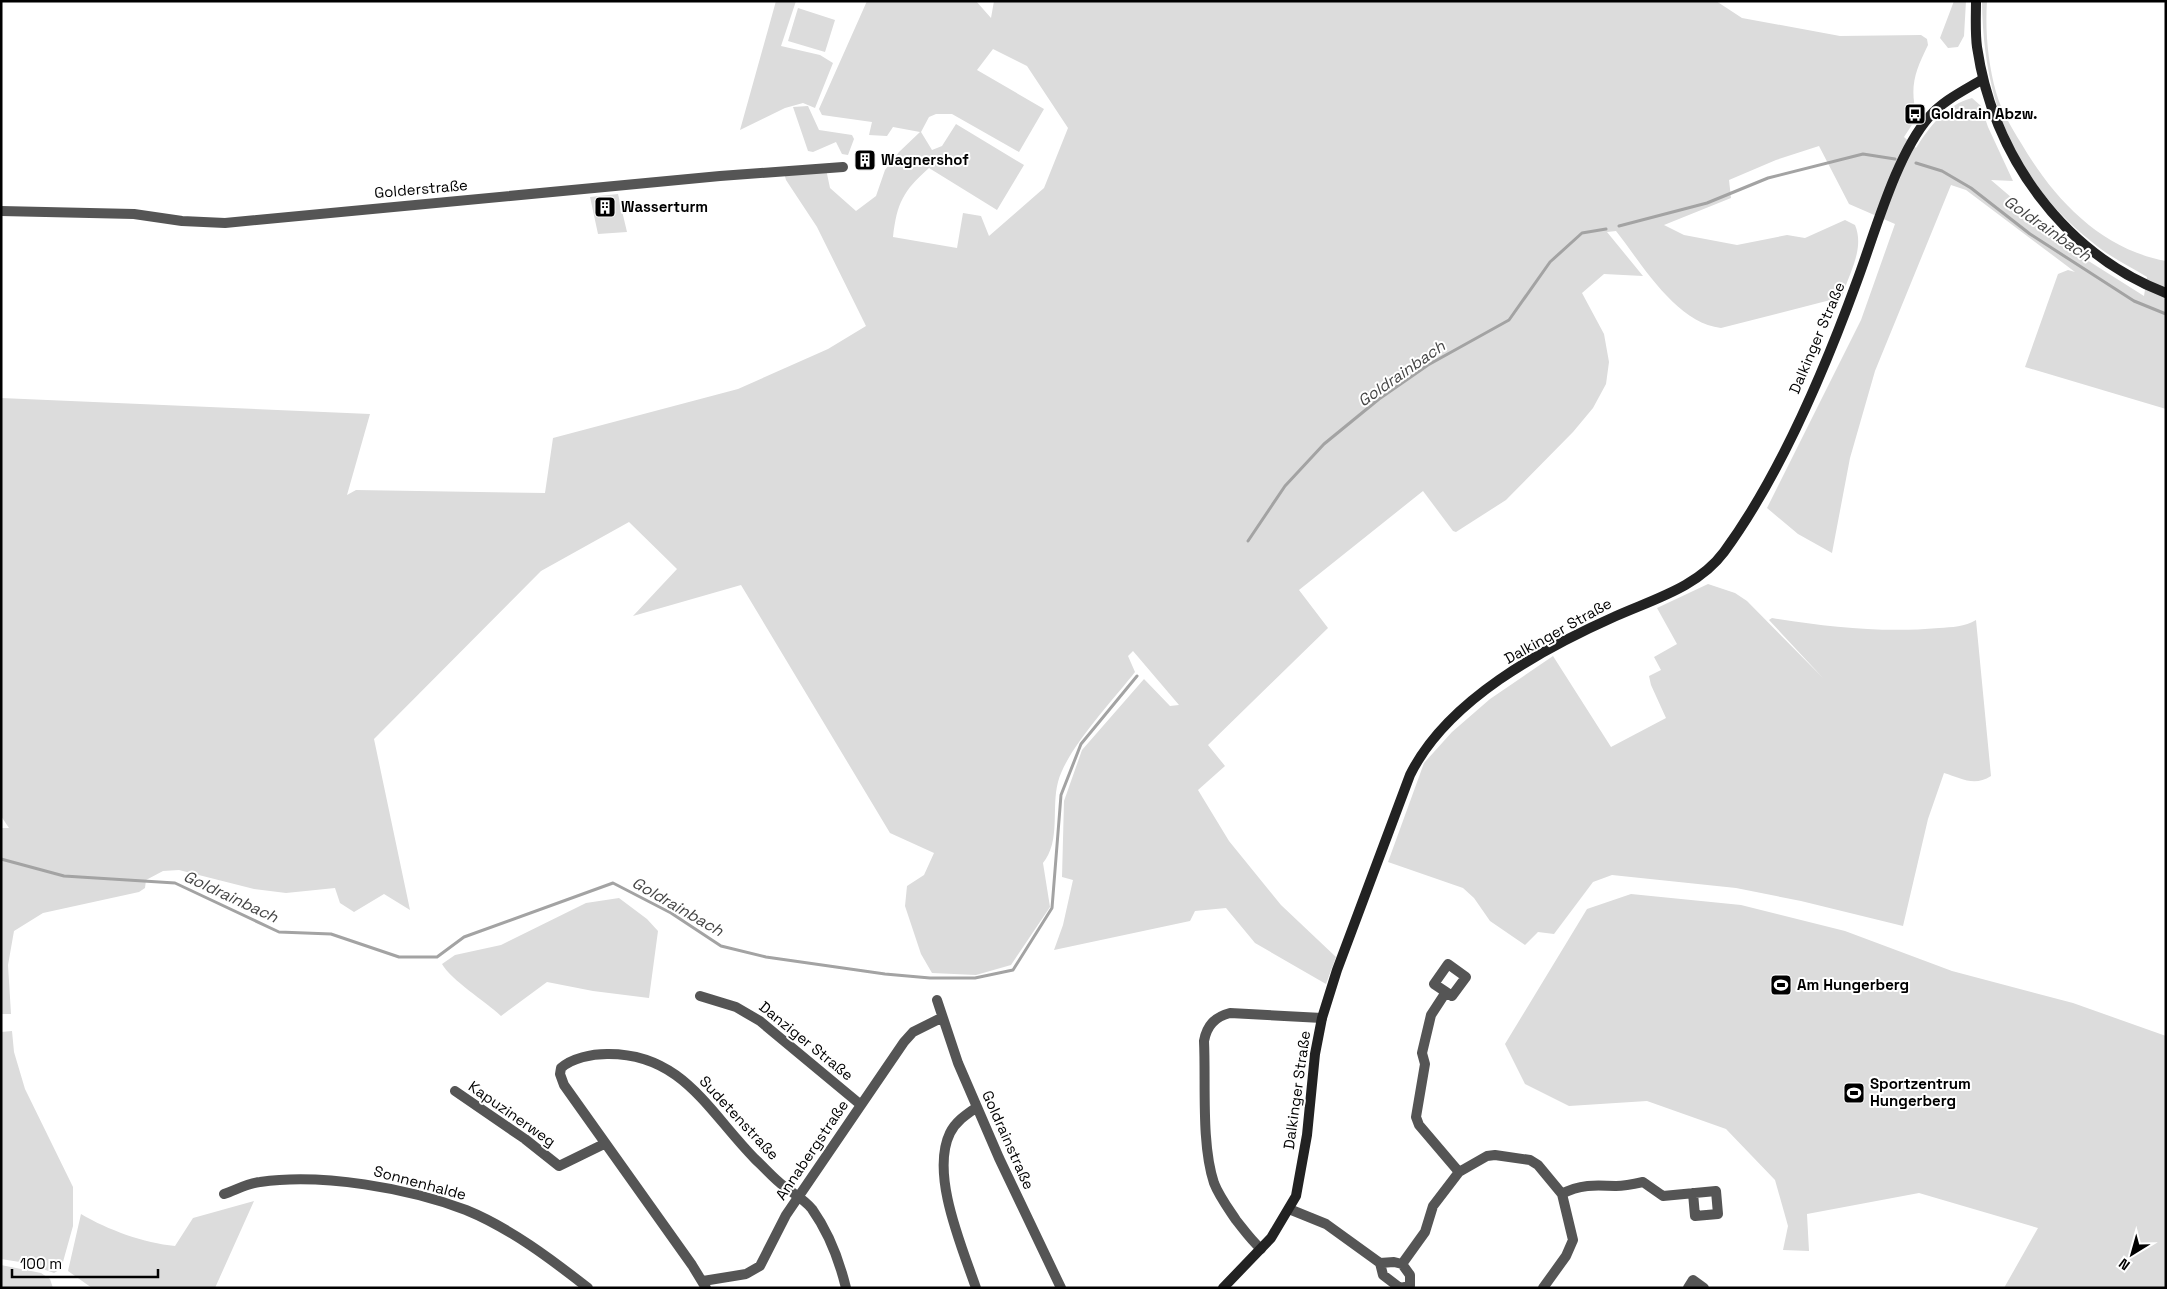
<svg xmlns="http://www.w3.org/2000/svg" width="2167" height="1289" font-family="'Space Grotesk',sans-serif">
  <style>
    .green { fill: #dcdcdc; fill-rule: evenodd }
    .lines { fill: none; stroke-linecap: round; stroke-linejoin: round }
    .stream { stroke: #a3a3a3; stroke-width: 3 }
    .street { stroke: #555; stroke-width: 10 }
    .secondary { stroke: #222; stroke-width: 10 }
    .labels { text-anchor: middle; stroke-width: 4; stroke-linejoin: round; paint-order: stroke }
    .poi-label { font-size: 15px; font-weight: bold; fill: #000; stroke: #fff; text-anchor: start }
    .street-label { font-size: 15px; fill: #000; stroke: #fff }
    .water-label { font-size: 16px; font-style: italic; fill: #444; stroke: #fff }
  </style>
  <rect width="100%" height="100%" fill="#fff"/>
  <!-- green -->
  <path class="green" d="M776,1H796L781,46L820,55L833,63L815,108L803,103L785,108L740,130Z
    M867,1H976L991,18L994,1H1716L1742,18L1840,36L1921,35L1927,39L1928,45C1915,72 1909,86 1917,117L1904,137L1916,148C1930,126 1946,105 1972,98L1981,106L1988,127L2013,181L1991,180L2079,255L2144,296L2147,277C2129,266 2108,256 2092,242C2014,180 1983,100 1982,1H1987C1985,31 1988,63 1996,92C2001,110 2011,127 2021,143C2053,198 2100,249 2166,261V409L2025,367L2058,274L2068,270L2075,272L1966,190L1951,185L1875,371L1850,458L1832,553L1798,534L1767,508L1861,320L1895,224L1849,204L1819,146L1776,160L1729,180L1731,198L1664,225L1684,235L1737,245L1787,235L1805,238L1845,220L1855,225C1865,249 1849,273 1842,297L1721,328C1676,323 1642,264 1616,231L1607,232L1643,276L1604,274L1582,293L1604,334L1609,362L1606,384L1593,408L1573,432L1506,500L1456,532L1453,531L1423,491L1299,590L1328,628L1208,745L1225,766L1198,790L1229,841L1281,905L1336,957L1326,984L1255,943L1226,908L1195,911L1190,921L1054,950L1063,925L1073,880L1062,877L1064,801L1082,750L1144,679L1170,706L1179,705L1133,651L1128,656L1135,672C1114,699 1066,750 1058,782C1051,808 1061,841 1043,863L1050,907L1011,965L976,975L932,973L921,954L905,906L907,886L924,875L934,853L890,833L741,585L633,616L677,569L629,522L541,571L374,739L410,910L384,894L354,912L340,903L335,888L286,893L254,889L179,870L163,871L146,880L145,888L139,892L43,913L14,931L8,965L11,1014H1V828H9L1,816V398L370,414L347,495L356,490L545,493L553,438L738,389L828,349L866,326L817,227L786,180L784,173L826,169L830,188L856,211L876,196L885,170L899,152L920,132L893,127L887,136L869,135L872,122L822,115L819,109ZM993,49L1027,66L1068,128L1044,188L989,236L981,216L963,213L957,248L893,237C897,203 903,191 929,168L997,210L1024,165L956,124L942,146L932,150L921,132L929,117L936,114H952L1019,152L1044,109L977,70Z
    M1954,1H1966L1964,36L1958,47L1948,48L1940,38Z
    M798,8L835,20L825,52L788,41Z
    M808,106L819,130L852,135L854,139L848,155L842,154L836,142L813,152L808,151L793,107Z
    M618,194L627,232L598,234L590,197Z
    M1708,584L1735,593L1747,601L1823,678L1769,620L1772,618C1828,627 1883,633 1939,628C1952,627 1965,627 1976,620L1991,776C1974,787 1961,778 1944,773L1928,819L1903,926L1801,901L1736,888L1612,875L1593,882L1554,934L1538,932L1525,945L1490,921L1474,898L1463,888L1388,862L1424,763L1452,732L1490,699L1553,656L1611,747L1666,718L1651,685L1649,676L1661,670L1654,657L1677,644L1657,608Z
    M1631,894L1741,905L1845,931L1952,971L2073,1003L2166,1036V1288H2004L2038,1228L1919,1193L1807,1214L1809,1251L1783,1250L1788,1226L1775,1180L1726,1129L1647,1101L1569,1106L1525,1084L1505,1044L1587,909Z
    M619,898L647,919L658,931L649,998L593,991L547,982L501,1016C485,1001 451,980 442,964L455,955L501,945L586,903Z
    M12,1031L14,1052L25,1089L73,1187V1226L61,1269L54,1273L26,1263L1,1259V1032Z
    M254,1201L215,1288H92L68,1271L81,1214C108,1230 144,1243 175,1246L193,1218Z
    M1,1265L41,1273L50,1279L53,1288H1Z"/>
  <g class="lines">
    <!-- stream -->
    <path class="stream" d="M1916,163L1942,171L1971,188L2030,234L2134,301L2166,314
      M1619,226L1707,203L1768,178L1863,154L1895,159
      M1248,541L1285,486L1324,444L1379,399L1428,365L1509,320L1550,262L1582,233L1606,229
      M1,859L64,876L175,883L279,932L331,934L399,957H437L464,937L613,883L671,913L721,946L766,957L885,974L930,978H975L1013,970L1052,908L1061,795L1081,744L1137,676"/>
    <!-- street -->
    <path class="street" d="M1,211L134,214L182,221L225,223L720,176L843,167
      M1448,964L1466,977L1452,996L1434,984Z
      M1446,992L1431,1015L1422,1053L1425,1064L1416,1117L1419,1125L1459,1172
      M700,996L736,1007L760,1021L861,1105
      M937,1000L958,1063L999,1158L1061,1288
      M455,1091L525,1139L559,1166L604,1144
      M224,1194C236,1190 248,1183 260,1182C322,1173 408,1188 466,1210C510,1228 551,1259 588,1288
      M1562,1194C1579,1184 1596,1185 1616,1186C1624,1186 1634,1184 1643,1182L1663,1196L1716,1191L1718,1214L1695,1216L1693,1193
      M1289,1209L1326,1224L1380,1263
      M1261,1249C1251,1240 1244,1230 1236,1220C1228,1208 1219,1196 1214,1183C1201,1144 1206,1083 1204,1041C1207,1025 1215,1017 1230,1013L1322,1018
      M1380,1263L1394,1262L1402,1264L1410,1275V1286L1400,1288
      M1380,1263L1383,1275L1400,1288
      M1402,1264L1425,1232L1433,1206L1459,1172L1487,1156L1495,1155L1530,1160L1538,1165L1562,1194L1573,1240L1566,1256L1543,1288
      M703,1281L746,1274L760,1266L786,1215L904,1042L913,1032L941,1018
      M706,1288L692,1265L564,1085L560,1074L561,1068C572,1058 592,1054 607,1054C682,1053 708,1111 755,1159C765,1168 774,1179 785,1187C794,1194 805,1200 812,1209C829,1233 839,1259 846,1288
      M976,1288C962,1247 930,1174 950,1133C956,1121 967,1114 977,1107
      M1688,1288L1693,1280L1704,1288"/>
    <!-- secondary -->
    <path class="secondary" d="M1976,1C1976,16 1975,32 1977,47C1993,155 2062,253 2166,293
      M1223,1288L1271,1238L1296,1196L1307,1135L1315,1054L1322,1018L1337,970L1410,775C1447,700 1542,649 1616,616C1654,599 1698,587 1724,552C1779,477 1825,369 1857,281C1875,233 1896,155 1929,117C1942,101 1965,90 1983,79"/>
  </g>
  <!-- icons -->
  <defs>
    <g id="bus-square" transform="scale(1.125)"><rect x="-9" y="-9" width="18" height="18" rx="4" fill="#000" stroke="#fff"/><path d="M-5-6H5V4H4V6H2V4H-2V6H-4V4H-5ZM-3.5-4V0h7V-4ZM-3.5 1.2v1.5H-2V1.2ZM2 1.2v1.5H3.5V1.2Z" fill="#fff"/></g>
    <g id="building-square" transform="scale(1.125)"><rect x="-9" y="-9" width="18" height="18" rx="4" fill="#000" stroke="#fff"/><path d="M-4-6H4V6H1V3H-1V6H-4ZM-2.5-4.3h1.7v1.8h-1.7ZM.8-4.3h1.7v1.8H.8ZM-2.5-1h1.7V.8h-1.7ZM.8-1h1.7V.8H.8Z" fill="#fff"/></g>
    <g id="stadium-square" transform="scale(1.125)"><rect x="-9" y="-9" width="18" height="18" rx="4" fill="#000" stroke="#fff"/><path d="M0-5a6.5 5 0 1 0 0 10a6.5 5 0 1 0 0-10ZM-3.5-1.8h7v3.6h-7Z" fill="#fff"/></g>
  </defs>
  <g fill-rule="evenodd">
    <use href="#bus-square" x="1915" y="114"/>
    <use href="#building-square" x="865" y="160"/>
    <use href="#building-square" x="605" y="207"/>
    <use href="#stadium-square" x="1781" y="985"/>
    <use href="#stadium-square" x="1854" y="1093"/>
  </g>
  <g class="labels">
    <!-- poi labels -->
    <g class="poi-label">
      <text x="1931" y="119">Goldrain Abzw.</text>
      <text x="881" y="165">Wagnershof</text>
      <text x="621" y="212">Wasserturm</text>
      <text x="1797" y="990">Am Hungerberg</text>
      <text x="1870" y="1089">Sportzentrum<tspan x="1870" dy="17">Hungerberg</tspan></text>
    </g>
    <!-- street labels -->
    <g class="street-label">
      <text transform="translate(421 189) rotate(-5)" y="5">Golderstraße</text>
      <text transform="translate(1817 338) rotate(-67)" y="5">Dalkinger Straße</text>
      <text transform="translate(1558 631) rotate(-29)" y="5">Dalkinger Straße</text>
      <text transform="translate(806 1041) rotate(39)" y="5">Danziger Straße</text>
      <text transform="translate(1297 1090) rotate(-82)" y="5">Dalkinger Straße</text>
      <text transform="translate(512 1114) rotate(35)" y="5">Kapuzinerweg</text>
      <text transform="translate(739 1118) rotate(47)" y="5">Sudetenstraße</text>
      <text transform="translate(1008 1140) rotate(66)" y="5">Goldrainstraße</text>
      <text transform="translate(812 1150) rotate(-56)" y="5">Annabergstraße</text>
      <text transform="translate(420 1183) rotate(15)" y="5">Sonnenhalde</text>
    </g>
    <!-- water labels -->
    <g class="water-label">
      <text transform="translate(2048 228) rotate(35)" y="6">Goldrainbach</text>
      <text transform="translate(1401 373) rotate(-35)" y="6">Goldrainbach</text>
      <text transform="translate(231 896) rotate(25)" y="6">Goldrainbach</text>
      <text transform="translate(678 906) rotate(30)" y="6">Goldrainbach</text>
    </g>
  </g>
  <!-- border -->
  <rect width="2167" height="1289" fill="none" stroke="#000000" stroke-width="5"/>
  <!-- north arrow -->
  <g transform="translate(2132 1254) rotate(217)" stroke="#ffffff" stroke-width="4" paint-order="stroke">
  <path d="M0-4L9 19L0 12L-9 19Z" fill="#000000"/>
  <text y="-8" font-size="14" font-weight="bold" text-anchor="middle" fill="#000000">N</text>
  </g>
  <!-- scale -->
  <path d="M12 1269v8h146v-8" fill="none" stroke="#000000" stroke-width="2.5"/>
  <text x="20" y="1269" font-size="15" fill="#000000" stroke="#ffffff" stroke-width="4" paint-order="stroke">100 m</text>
</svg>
